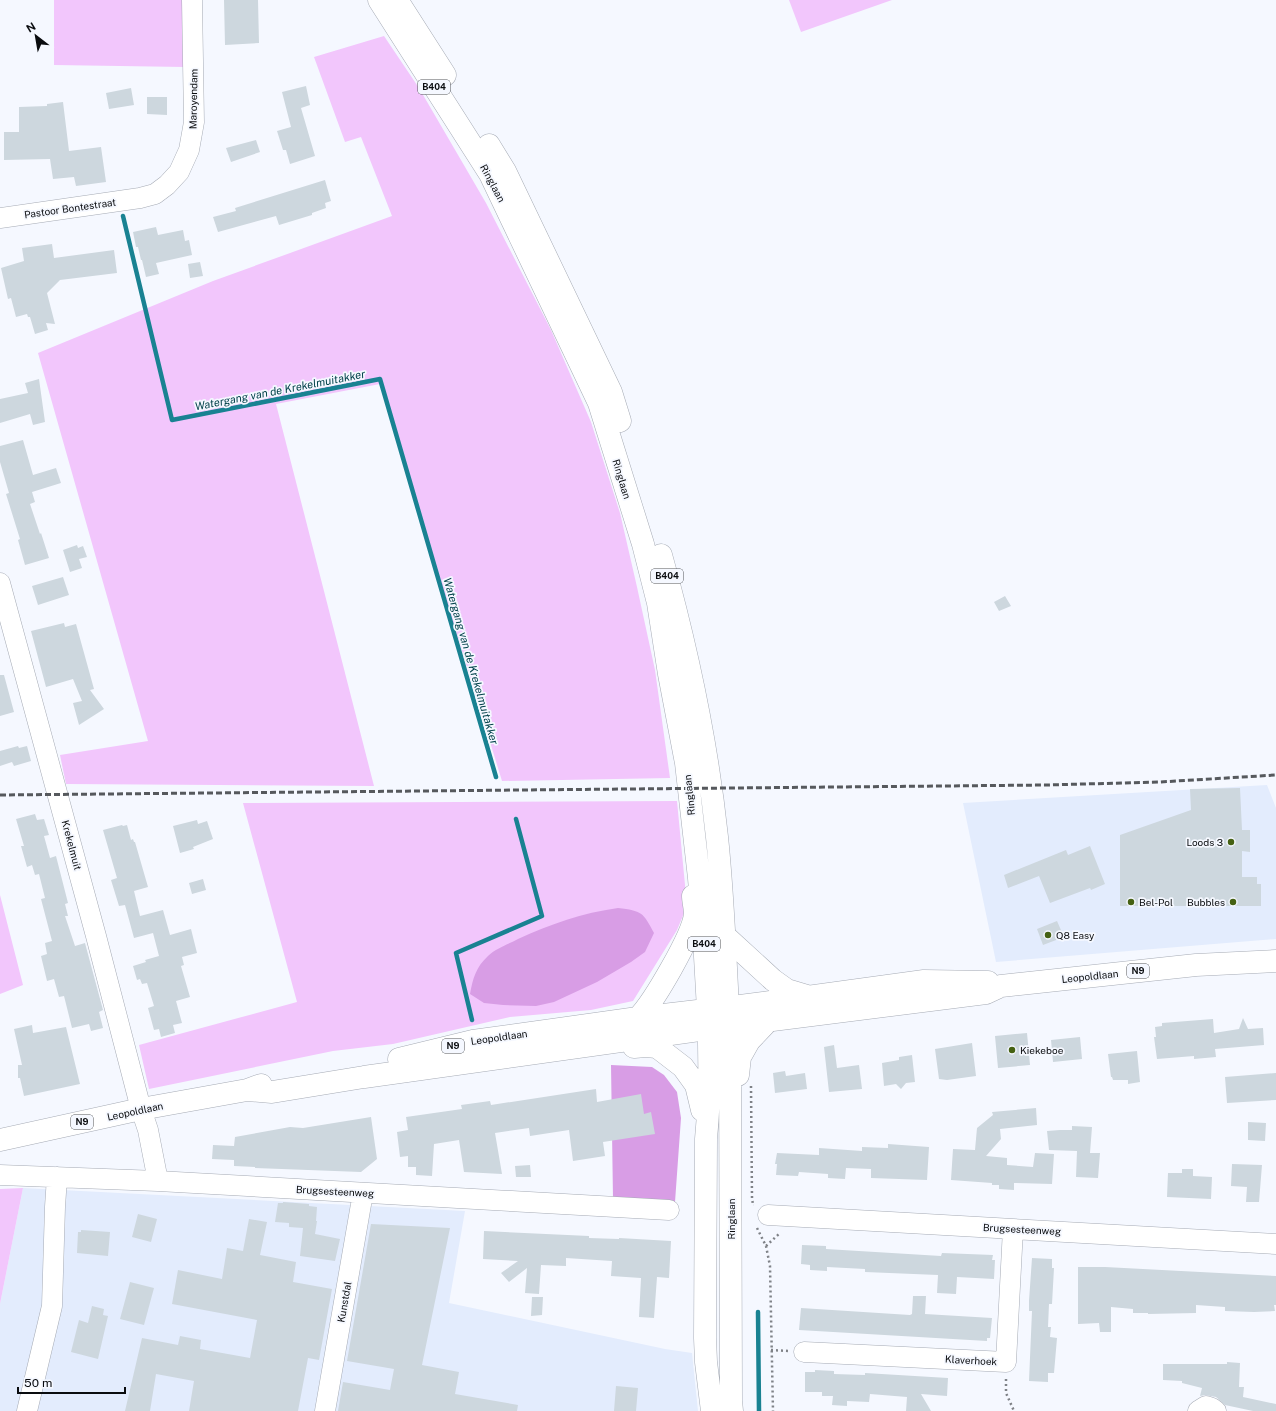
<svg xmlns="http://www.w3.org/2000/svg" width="1276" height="1411" font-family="'Public Sans',sans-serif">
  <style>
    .built { fill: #e3ecfd }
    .green { fill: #f2c6fc }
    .forest { fill: #d89de5 }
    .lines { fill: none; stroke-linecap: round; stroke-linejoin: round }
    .stream { stroke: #198292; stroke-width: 4.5 }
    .building { fill: #cdd7de }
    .minor-casing { stroke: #a6abb5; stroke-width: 21 }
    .major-casing { stroke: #a6abb5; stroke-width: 23 }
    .highway-casing { stroke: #a6abb5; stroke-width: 23 }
    .path { stroke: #7f8287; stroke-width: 2.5; stroke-dasharray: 2 3; stroke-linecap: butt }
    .minor { stroke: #fff; stroke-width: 20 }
    .major { stroke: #fff; stroke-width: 22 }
    .highway { stroke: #fff; stroke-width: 22 }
    .rail { stroke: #56595d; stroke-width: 3; stroke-dasharray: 6 3; stroke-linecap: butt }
    .poi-dot { fill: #456112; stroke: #f5f8ff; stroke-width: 1.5 }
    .labels { text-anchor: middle; stroke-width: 3.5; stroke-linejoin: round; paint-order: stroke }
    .shield { fill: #f5f8ff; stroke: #505357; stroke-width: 1 }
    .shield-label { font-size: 9px; font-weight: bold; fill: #0a0c0f }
    .street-label { font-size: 10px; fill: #0a0c0f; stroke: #f5f8ff }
    .poi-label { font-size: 10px; fill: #0a0c0f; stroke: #f5f8ff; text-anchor: start }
    .water-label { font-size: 11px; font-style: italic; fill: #03424b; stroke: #f5f8ff }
  </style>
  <rect width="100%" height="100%" fill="#f5f8ff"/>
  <!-- built -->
  <path class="built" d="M1267,785L1276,808V939L996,962L963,803Z
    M23,1188L465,1211L449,1303L665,1349L692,1353L698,1411H0V1304Z"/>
  <!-- green -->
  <path class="green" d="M54,0H184L185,67L54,65Z
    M789,0H892L801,32Z
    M384,36L419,88L486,203L551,330L591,422L620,513L637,587L655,670L670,778L502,781L380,384L276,404L374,786L66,784L60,755L148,741L38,353L213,281L392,216L361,137L345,142L314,57Z
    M677,801L687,906L677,930L633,1001L591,1010L510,1017L393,1044L333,1051L149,1089L139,1045L297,1002L243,803Z
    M0,895L23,985L0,994Z
    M23,1188L0,1304V1189Z"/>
  <!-- forest -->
  <path class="forest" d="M618,908C642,911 643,912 654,933L645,952L631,962L597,982L554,1002L536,1006L503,1005L484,1003L470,994C473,978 476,967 488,956C496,948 509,944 518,939C551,924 582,913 618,908Z
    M611,1065L652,1067L664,1075L677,1092L681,1118L675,1202L613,1199Z"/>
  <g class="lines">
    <!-- stream -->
    <path class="stream" d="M123,216L172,420L380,379L496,777
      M472,1020L456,953L542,916L516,819
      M758,1312L759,1411"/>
  </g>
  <!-- building -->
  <path class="building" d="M224,0H258L259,43L225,45Z
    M306,86L310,105L301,108L315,156L290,164L286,150H283L277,131L291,127L282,92Z
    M131,88L134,105L109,109L106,93Z
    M147,97H167V115L147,114Z
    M63,102L69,151L101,147L106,182L76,186L74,177L53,179L50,159L4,160V132H19V107L47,106V104Z
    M256,140L260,152L231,162L226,148Z
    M325,180L331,201L325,203L326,208L312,213V215L279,225L276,216L218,232L213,217L236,211L235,208Z
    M156,227L158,235L183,230L185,241L189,240L192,255L156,263L159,274L146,277L142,260H141L138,247H136L133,232Z
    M52,244L54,258L114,250L117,273L60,280L47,293L55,324L46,323L48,330L35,334L30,317H28L27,314L16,317L11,298L8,299L1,268L24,261L22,248Z
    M200,262L203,276L190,278L188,264Z
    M39,379L45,422L33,425L30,414L0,423V399L28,393L25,383Z
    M23,440L33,475L56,468L61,483L32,492L35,502L30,504L40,534L41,533L49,558L25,565L18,540L20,539L6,494L9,493L0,462V446Z
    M77,545L78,548L83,546L87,557L79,559L82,568L70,572L63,550Z
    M63,577L69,595L38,605L32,586Z
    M1005,596L1011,606L999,611L994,602Z
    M64,623L65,627L76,624L94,689L90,690L104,709L79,725L73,703L82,701L73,679L46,687L31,631Z
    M0,675H4L14,712L0,716Z
    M18,746L19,748L27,746L31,761L14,766L12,762L0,766V751Z
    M1240,788L1242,830H1250V852L1242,851V877H1257V884H1261V906H1120V835L1191,810L1190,789Z
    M35,814L37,820L44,819L49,835L44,836L50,858L56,856L68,903L65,904L68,916H65L75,946L85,943L103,1010L99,1012L103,1028L91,1031L89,1024L72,1028L64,996L59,997L54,979L47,981L41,956L47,954L45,943L52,941L41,899L45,898L39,874L35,875L32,865L27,867L21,846H24L16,819Z
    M197,820L198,824L207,821L213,839L193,847L194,849L180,853L173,826Z
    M122,825L123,826L127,825L131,840L133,839L134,842H135L148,887L134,891L140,916L163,910L170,935L191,929L197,953L182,957L184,965L181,966L190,997L176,1001L182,1023L173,1025L175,1033L161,1037L159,1029L154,1030L148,1008L154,1006L147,983L142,984L140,979L137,980L133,966L146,962L145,960L159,956L153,933L134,938L125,905L119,906L111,880L117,878L103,830Z
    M1090,846L1105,884L1091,890L1090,888L1050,903L1039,876L1008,888L1004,875L1066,850L1068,855Z
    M203,879L206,890L192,894L189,883Z
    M1057,921L1064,937L1043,945L1037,929Z
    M1243,1018L1248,1029L1263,1028L1264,1045L1215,1049L1216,1057L1194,1059V1056L1157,1059L1154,1037H1156L1155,1027L1162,1026V1023L1213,1019L1214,1033L1239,1029Z
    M32,1025L33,1033L66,1027L80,1084L24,1096L20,1078H18V1065H22L14,1029Z
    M1027,1033L1030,1065L998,1068L995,1036Z
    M1080,1037L1082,1059L1053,1062L1051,1040Z
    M972,1043L976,1076L947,1080L939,1079L935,1049Z
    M834,1045L837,1068L859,1065L862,1089L829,1092L824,1047Z
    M1137,1051L1140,1082L1128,1084V1080H1113L1112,1077H1111L1108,1054Z
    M912,1055L915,1082L906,1083L901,1089L896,1084L884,1086L882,1063L899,1060V1057Z
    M785,1071L786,1076L805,1073L807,1089L775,1093L773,1073Z
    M1276,1073V1100L1227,1103L1225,1077Z
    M596,1089L597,1102L641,1094L644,1114L651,1112L655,1134L603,1142L605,1156L573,1161L569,1130L530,1136L529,1128L495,1133L502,1174L464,1172L459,1140L434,1144L432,1176L416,1175V1167H408V1156L400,1157L397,1132L408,1130L406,1117L462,1109L461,1105L490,1101L491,1105Z
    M1036,1108L1037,1125L1000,1129L1001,1139L986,1156L1007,1158V1165L1033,1167L1035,1153L1054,1154L1052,1184L1014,1183V1190L999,1189V1185H992V1183L951,1180L953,1149L975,1150L977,1128L993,1115L992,1112Z
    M371,1117L377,1159L361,1172L255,1168V1167L234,1166V1160L212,1159L213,1145L234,1146L235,1137L290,1127L303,1128Z
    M1248,1122L1266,1123L1265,1141L1248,1140Z
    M1072,1126L1092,1127L1090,1153H1100L1098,1178L1076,1177L1077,1151L1049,1150L1047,1131L1060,1130H1072Z
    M888,1144L929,1147L927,1180L871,1178V1169L846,1168L845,1179L828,1178V1174L799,1172L798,1176L776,1175L777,1164H775L777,1153L819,1155V1148L862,1151V1147L888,1148Z
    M1232,1164L1262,1165L1259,1202H1246L1247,1187L1231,1186Z
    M530,1165L531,1177H516L515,1166Z
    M1182,1169H1193V1176L1212,1177L1211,1199L1167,1197L1168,1173H1182Z
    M283,1202L309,1204V1206L317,1207L316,1221H317L315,1234L340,1239L335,1261L300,1256L303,1228L289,1227V1223L275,1222L278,1203H283Z
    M138,1214L157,1219L151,1242L132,1237Z
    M249,1219L267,1222L260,1255L296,1262L293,1282L332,1289L319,1360L308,1358L298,1411H189L194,1381L156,1374L150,1411H125L142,1338L178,1345L180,1336L201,1340L200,1349L250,1358L257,1320L172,1304L178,1270L222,1279L227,1248L243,1251Z
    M371,1224L450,1228L422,1365L459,1372L455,1394L518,1405L517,1411H338L343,1382L390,1390L394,1369L347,1361Z
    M81,1230L110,1232L108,1256L77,1253L78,1232H81Z
    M484,1231L589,1236V1238L619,1239V1238L671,1241L669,1278L657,1277L654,1318L639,1317L641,1278L611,1276L612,1261L566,1258V1266L541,1265L539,1294L525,1293L527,1268L509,1282L501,1273L518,1261L483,1259Z
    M802,1245L826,1246V1249L941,1256L942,1253L993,1255L992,1260H995L994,1279L957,1277L956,1294L937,1293L938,1275L865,1272V1269L827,1267V1271L810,1270V1265L801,1264Z
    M1032,1258L1052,1259V1268H1054L1052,1304H1049L1048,1327H1051L1050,1337L1057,1338L1054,1373H1048V1382L1029,1381L1032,1311H1029V1301Z
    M1078,1267H1105L1276,1276V1305H1274L1275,1311L1254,1312L1225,1311V1307L1196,1305V1313L1148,1314V1313H1133V1309L1111,1307V1332H1100L1099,1323L1078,1324Z
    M130,1282L154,1288L144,1325L120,1319Z
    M913,1296H926L925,1314L992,1318L990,1338H987V1341L799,1330L801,1308L910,1315L912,1314Z
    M532,1297H543L542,1315L531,1316Z
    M92,1306L104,1309L103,1315L108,1316L98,1359L71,1352L79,1320L88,1323Z
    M1227,1362L1240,1363L1239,1387H1244L1243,1397L1276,1404V1411H1253L1225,1405L1216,1397L1205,1395L1200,1396L1202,1388L1182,1383V1381L1163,1380V1364H1227Z
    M815,1370L834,1371V1374L865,1375V1373L948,1378L947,1396L921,1394L931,1411H906L907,1397L870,1394L869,1402L847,1401V1406L832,1405L833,1396H822V1392H805V1372H815Z
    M616,1386L638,1388L636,1411H614Z"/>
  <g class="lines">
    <!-- minor casing -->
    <g class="minor-casing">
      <path id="minor" d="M0,218L140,198L155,194L167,185L179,172L189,150L194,122L192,0
        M0,583L96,936L141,1109L148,1130L158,1181
        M0,1175L158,1181L669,1210
        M768,1215L1276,1244
        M804,1352L1006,1362L1013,1229
        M27,1411L52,1306L55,1207L57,1177
        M325,1411L363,1193
        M1198,1411L1206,1406L1212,1408L1216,1411"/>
    </g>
    <!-- major casing -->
    <g class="major-casing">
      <path id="major" d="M725,936L773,980L787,990L807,996
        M729,1012L730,1039L731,1401L732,1411
        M708,1015C710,1056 710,1098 706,1139L705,1338L706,1362L712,1411
        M638,1018C653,1003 693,935 695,914C695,908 693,901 693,896
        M634,1047L646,1046L657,1047L683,1067L696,1085L702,1110
        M399,1059L473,1041L638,1018L740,1006L924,981L988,982
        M738,1075L740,1057L749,1041L768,1021
        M247,1090L272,1092L364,1077L742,1024L986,993L1001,986L1196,965L1276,961
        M0,1140L141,1109L247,1090L261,1085"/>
    </g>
    <!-- highway casing -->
    <g class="highway-casing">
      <path id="highway" d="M379,0L490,174L599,403L643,544L658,603L669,674L686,763L699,878L704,939L708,1009
        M397,0L445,75
        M489,145L505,171L611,392L620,421
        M661,555C687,648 707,741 717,837C723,894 725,951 728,1007"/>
    </g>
    <!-- path -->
    <path class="path" d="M751,1086L752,1198L753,1205H754
      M757,1228L766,1246L770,1266L773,1411
      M766,1246L780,1233
      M771,1350L789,1351
      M1006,1379V1393L1014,1411"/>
    <!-- minor -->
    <use href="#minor" class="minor"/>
    <!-- major -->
    <use href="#major" class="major"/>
    <!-- highway -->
    <use href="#highway" class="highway"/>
    <!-- rail -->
    <path class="rail" d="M0,795L1046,785L1160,782L1276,775"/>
  </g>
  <!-- markers -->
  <g class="poi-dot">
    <circle cx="1231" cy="842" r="4"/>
    <circle cx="1131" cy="902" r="4"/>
    <circle cx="1233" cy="902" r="4"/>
    <circle cx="1048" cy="935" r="4"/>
    <circle cx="1012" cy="1050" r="4"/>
  </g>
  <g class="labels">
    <!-- shield labels -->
    <g class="shield">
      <rect x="418" y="80" width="32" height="14" rx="3"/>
      <rect x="651" y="569" width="32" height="14" rx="3"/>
      <rect x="688" y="937" width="32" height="14" rx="3"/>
      <rect x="1127" y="964" width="22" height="14" rx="3"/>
      <rect x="442" y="1039" width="22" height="14" rx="3"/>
      <rect x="71" y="1115" width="22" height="14" rx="3"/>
    </g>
    <g class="shield-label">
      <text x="434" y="90">B404</text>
      <text x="667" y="579">B404</text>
      <text x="704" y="947">B404</text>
      <text x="1138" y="974">N9</text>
      <text x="453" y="1049">N9</text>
      <text x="82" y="1125">N9</text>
    </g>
    <!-- street labels -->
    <g class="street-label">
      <text transform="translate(193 99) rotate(-89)" y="4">Maroyendam</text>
      <text transform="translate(493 183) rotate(62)" y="4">Ringlaan</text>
      <text transform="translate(70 208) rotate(-8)" y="4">Pastoor Bontestraat</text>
      <text transform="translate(622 479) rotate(73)" y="4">Ringlaan</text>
      <text transform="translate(689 795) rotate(-96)" y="4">Ringlaan</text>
      <text transform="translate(72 845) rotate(75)" y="4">Krekelmuit</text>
      <text transform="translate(1090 976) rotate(-6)" y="4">Leopoldlaan</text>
      <text transform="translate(499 1037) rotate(-8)" y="4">Leopoldlaan</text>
      <text transform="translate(135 1111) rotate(-12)" y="4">Leopoldlaan</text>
      <text transform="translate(335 1191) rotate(3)" y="4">Brugsesteenweg</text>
      <text transform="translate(731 1219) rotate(-90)" y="4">Ringlaan</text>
      <text transform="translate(1022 1229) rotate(3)" y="4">Brugsesteenweg</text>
      <text transform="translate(344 1302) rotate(-80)" y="4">Kunstdal</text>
      <text transform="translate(971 1360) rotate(3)" y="4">Klaverhoek</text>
    </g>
    <!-- poi labels -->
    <g class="poi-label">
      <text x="1223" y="846" text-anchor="end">Loods 3</text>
      <text x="1139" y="906">Bel-Pol</text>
      <text x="1225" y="906" text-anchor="end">Bubbles</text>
      <text x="1056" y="939">Q8 Easy</text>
      <text x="1020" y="1054">Kiekeboe</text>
    </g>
    <!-- water labels -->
    <g class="water-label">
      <text transform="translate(280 390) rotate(-11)" y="4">Watergang van de Krekelmuitakker</text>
      <text transform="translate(471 661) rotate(74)" y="4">Watergang van de Krekelmuitakker</text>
    </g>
  </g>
  <!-- north arrow -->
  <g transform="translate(36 36) rotate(329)" stroke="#f5f8ff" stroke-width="3" paint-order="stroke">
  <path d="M0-3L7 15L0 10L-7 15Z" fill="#0a0c0f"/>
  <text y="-6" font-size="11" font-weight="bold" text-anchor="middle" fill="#0a0c0f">N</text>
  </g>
  <!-- scale -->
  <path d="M18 1387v6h107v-6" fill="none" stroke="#0a0c0f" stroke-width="2"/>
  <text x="24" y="1387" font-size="12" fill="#0a0c0f" stroke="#f5f8ff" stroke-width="3" paint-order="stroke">50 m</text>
</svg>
